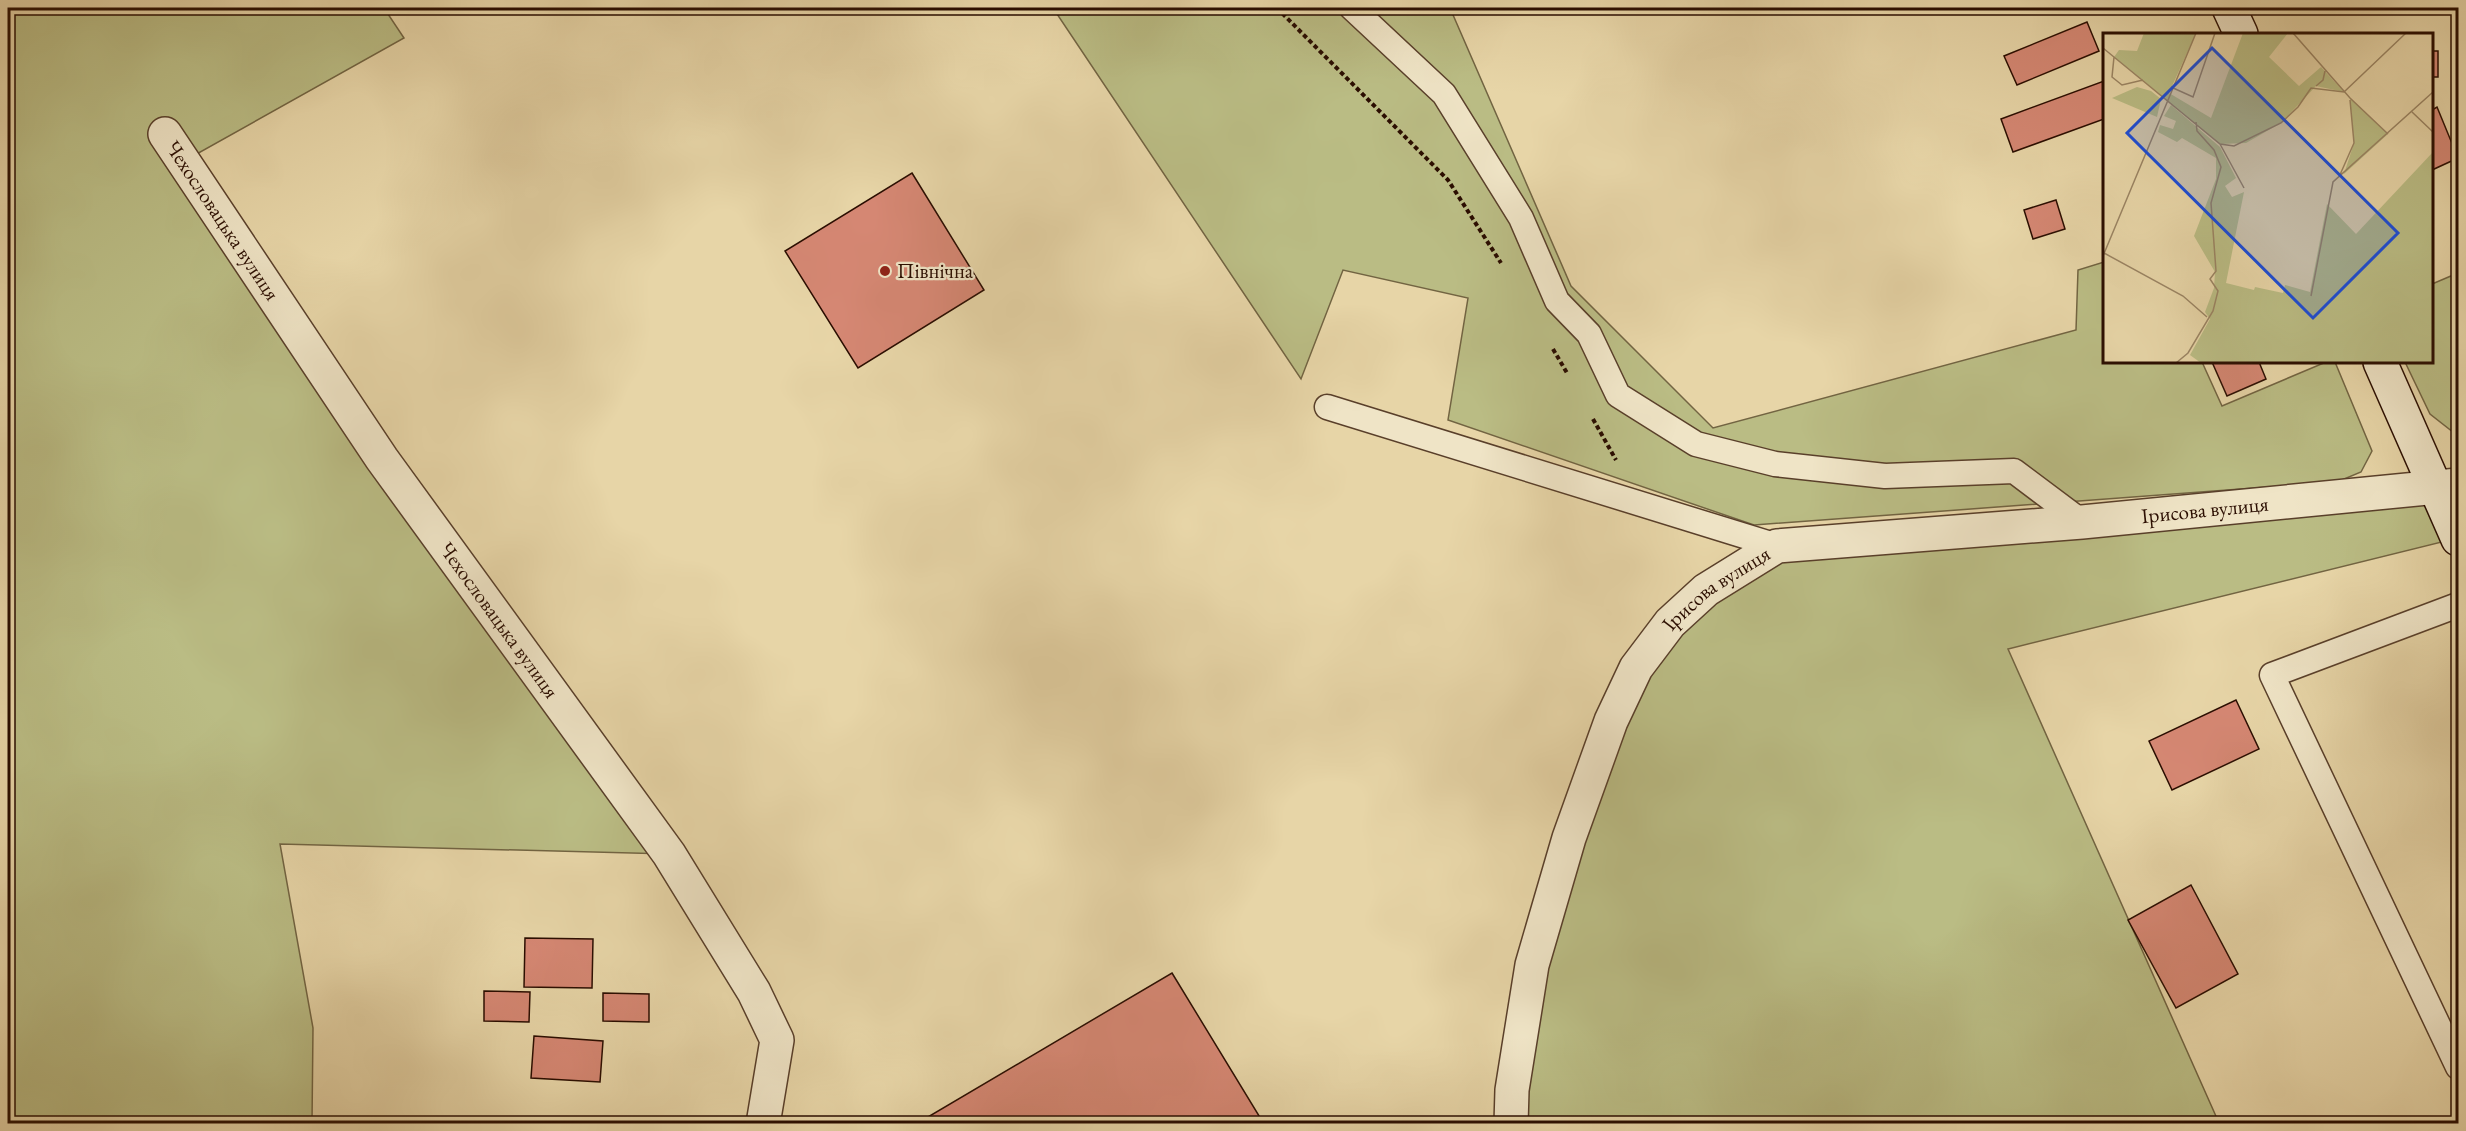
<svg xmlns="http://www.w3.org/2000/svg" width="2466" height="1131" font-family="'EB Garamond',serif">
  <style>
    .green { fill: #babc84; stroke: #726442; stroke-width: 1.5 }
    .building { fill: #d58773; stroke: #2a0d00; stroke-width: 1.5 }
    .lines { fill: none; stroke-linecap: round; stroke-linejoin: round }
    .lane-casing { stroke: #593f2a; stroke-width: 27 }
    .street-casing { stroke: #593f2a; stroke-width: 36 }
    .secondary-casing { stroke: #2a0d00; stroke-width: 36 }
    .path { stroke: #2a0d00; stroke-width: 4; stroke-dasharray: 4.5 3; stroke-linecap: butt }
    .lane { stroke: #efe4c6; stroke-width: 24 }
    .street { stroke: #efe4c6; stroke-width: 33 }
    .secondary { stroke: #efe4c6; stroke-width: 33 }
    .poi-dot { fill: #8f2418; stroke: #efe4c6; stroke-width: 2 }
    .labels { text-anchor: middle; stroke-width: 4.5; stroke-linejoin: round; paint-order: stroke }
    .street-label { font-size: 21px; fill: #2a0d00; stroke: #efe4c6 }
    .poi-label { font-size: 21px; fill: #2a0d00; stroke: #efe4c6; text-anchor: start }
    .inset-road { fill: none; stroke: #9b8564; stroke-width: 1.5 }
    .view { fill: #1d4ed8; fill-opacity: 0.15; stroke: #1d4ed8; stroke-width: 3 }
    .inset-edge { fill: none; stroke: #2a0d00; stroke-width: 3 }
  </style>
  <rect width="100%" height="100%" fill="#e7d5a7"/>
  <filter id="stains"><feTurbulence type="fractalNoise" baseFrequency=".00333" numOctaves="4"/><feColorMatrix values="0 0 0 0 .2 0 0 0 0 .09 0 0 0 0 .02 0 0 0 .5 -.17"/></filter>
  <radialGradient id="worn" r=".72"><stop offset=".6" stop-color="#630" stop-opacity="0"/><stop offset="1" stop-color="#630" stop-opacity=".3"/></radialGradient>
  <!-- green -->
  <path class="green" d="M8,8H384L404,38L193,156L669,854L280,844L313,1028L312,1123H8Z
    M1053,8H1450L1571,286L1713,428L2076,330L2078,270L2104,262V362H2202L2222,406L2326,362H2335L2372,451L2361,472L2337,482L1754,525L1448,420L1468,298L1343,270L1301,379Z
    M2458,273V436L2430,414L2405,362H2432V284Z
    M2458,485V538L2008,649L2219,1123L1511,1124L1532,965L1636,668L1744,566Z"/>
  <!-- building -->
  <path class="building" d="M2087,22L2099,51L2017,85L2004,56Z
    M2432,51H2438V77H2432Z
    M2104,81V119L2013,152L2001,119Z
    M2437,107L2458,158L2432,170V110Z
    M912,173L984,290L858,368L785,251Z
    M2056,200L2065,229L2033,239L2024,210Z
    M2212,362H2259L2266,379L2227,396Z
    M2236,700L2259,749L2172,790L2149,741Z
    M2191,885L2238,974L2176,1008L2128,920Z
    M525,938L593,939L592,988L524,987Z
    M1172,973L1264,1124H916Z
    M484,991L530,992L529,1022L484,1021Z
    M603,993L649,994V1022L603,1021Z
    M534,1036L603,1041L600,1082L531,1078Z"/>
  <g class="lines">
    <!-- lane casing -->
    <g class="lane-casing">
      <path id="lane" d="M1352,8L1444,94L1521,218L1557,301L1589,334L1618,395L1696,444L1775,464L1885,476L2014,471L2082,522
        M1327,407L1777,546
        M2458,605L2272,675L2458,1067"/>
    </g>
    <!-- street casing -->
    <g class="street-casing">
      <g id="street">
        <path id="s1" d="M165,134L382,459L669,854L754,992L777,1040L763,1124"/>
        <path id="s2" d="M1511,1124L1512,1090L1532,965L1569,838L1611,721L1636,668L1670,623L1706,590L1777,546L2082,522L2458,485"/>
      </g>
    </g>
    <!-- secondary casing -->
    <g class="secondary-casing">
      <path id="secondary" d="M2229,8L2241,34
        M2380,362L2458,539"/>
    </g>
    <!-- path -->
    <path class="path" d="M1277,8L1448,180L1501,263
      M1553,349L1567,373
      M1593,419L1616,460"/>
    <!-- lane -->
    <use href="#lane" class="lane"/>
    <!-- street -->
    <use href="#street" class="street"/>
    <!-- secondary -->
    <use href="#secondary" class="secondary"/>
  </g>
  <!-- markers -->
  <circle class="poi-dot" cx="885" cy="271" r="6"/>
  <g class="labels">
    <!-- street labels -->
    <g class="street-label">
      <text dy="7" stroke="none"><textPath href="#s1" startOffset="104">Чехословацька вулиця</textPath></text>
      <text dy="7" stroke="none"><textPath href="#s2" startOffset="1094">Ірисова вулиця</textPath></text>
      <text dy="7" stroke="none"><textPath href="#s2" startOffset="590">Ірисова вулиця</textPath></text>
      <text dy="7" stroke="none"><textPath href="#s1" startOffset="590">Чехословацька вулиця</textPath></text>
    </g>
    <!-- poi labels -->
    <g class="poi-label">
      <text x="897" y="278">Північна</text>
    </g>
  </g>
  <!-- overview -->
  <g transform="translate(2103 33)">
    <rect width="330" height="330" fill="#e7d5a7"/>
    <path d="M41,0H93L66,60L108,85L140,0H185L166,24L196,53L218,34L241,59L213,53L178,90L143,110L117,111L11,24L16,17L34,18ZM34,54L48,58L58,66L54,84L9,65ZM247,65L285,101L241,141L251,110ZM68,72L117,114L133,145L122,153L129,164L141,159L123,250L151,257L152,254L180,260L182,252L207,259L224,171L253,201L330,119V330H98L87,322L107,286L102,279L111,255L112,239L91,203L113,146V125L79,105L74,109L55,99L57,92L70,96L73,88L61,83Z" fill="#babc84"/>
    <path class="inset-road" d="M190,0L247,65L285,101M0,15L117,111L131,113L178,90L195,74L208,55L241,59L303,0M11,24L9,44L19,52L40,47M213,53L220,47L222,38M68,54L90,64L112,0M309,79L330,99M117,111L141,155M236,144L251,110L247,67M1,220L80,263L104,284M0,223L93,0M208,263L230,149L330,59M73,330L85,320L110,278L115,258L107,246L113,238L108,170L118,134L111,117L94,98L93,89"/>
    <path class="view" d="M109,15L295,200L210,285L24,100Z"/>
    <rect width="330" height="330" class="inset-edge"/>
  </g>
  <!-- margin -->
  <rect width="2466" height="1131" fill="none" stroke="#e7d5a7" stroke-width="30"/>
  <rect x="9" y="9" width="2448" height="1113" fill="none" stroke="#2a0d00" stroke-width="3"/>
  <rect x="15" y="15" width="2436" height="1101" fill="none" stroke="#2a0d00" stroke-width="1.5"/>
  <rect width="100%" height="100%" filter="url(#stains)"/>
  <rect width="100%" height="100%" fill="url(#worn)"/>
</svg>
